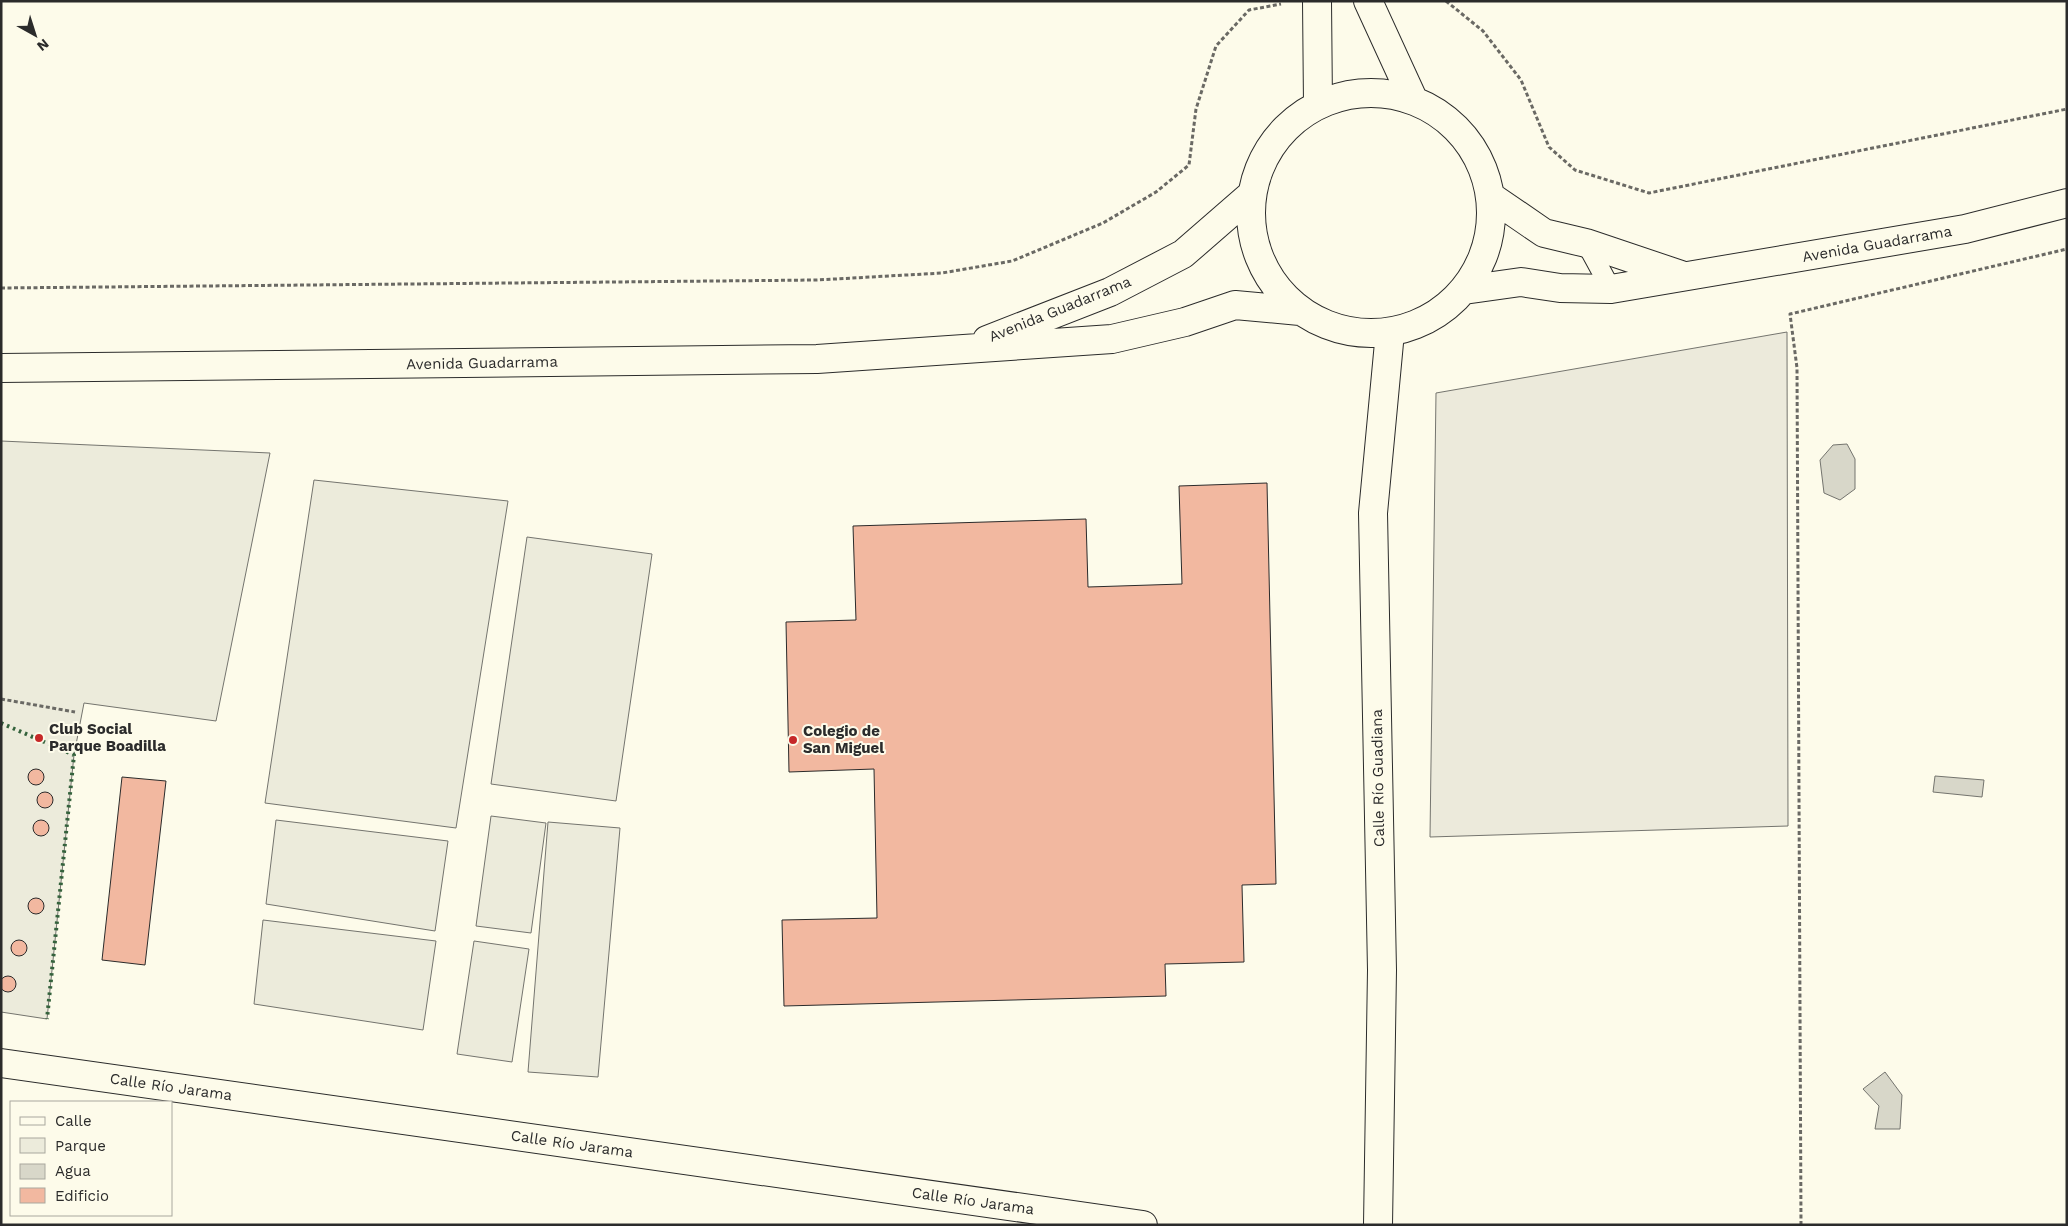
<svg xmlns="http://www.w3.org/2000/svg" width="2068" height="1226" font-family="'Work Sans',sans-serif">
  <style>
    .green { fill: #ecebdb; stroke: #74746e }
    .parking { fill: #eceadb; stroke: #74746e }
    .water { fill: #d8d7c9; stroke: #74746e }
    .building { fill: #f2b8a0; stroke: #2b2b2b }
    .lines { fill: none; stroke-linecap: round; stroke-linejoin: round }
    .lane-casing { stroke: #2b2b2b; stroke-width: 21 }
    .street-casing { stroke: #2b2b2b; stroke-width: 30 }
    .path { stroke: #6a6964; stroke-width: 3; stroke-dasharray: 4 2.5; stroke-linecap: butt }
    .lane { stroke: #fdfbea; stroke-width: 19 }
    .street { stroke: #fdfbea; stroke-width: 28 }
    .hedge { stroke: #34623c; stroke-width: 4; stroke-dasharray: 2.5 4; stroke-linecap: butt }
    .poi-dot { fill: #c62828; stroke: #fdfbea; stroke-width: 2 }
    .labels { text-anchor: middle; stroke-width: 4; stroke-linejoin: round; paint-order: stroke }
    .street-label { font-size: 15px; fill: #2b2b2b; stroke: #fdfbea }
    .poi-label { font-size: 15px; font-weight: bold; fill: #2b2b2b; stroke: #fdfbea; text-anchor: start }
  </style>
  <rect width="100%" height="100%" fill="#fdfbea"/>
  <!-- green -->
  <path class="green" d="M1,441L270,453L216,721L84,703L74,755L47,1019L1,1012Z
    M314,480L508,501L456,828L265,803Z
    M527,537L652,554L616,801L491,784Z
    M491,816L546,823L531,933L476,926Z
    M276,820L448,841L435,931L266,904Z
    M548,822L620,828L598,1077L528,1072Z
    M263,920L436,941L423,1030L254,1004Z
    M474,941L529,949L512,1062L457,1054Z"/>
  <!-- parking -->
  <path class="parking" d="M1787,332L1788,826L1430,837L1436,393Z"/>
  <!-- water -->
  <path class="water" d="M1847,444L1855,459V489L1840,500L1824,493L1820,460L1833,445Z
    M1935,776L1984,780L1982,797L1933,792Z
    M1885,1072L1902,1095L1900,1129H1875L1879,1106L1863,1089Z"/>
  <!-- building -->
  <path class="building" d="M1267,483L1276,884L1242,885L1244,962L1165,964L1166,996L784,1006L782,920L877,918L874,769L789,772L786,622L856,620L853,526L1086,519L1088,587L1182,584L1179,486Z
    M28 777a8 8 0 1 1 16 0a8 8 0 1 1-16 0Z
    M122,777L166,781L145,965L102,960Z
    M37 800a8 8 0 1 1 16 0a8 8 0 1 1-16 0Z
    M33 828a8 8 0 1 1 16 0a8 8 0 1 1-16 0Z
    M28 906a8 8 0 1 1 16 0a8 8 0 1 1-16 0Z
    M11 948a8 8 0 1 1 16 0a8 8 0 1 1-16 0Z
    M0 984a8 8 0 1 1 16 0a8 8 0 1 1-16 0Z"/>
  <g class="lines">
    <!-- lane casing -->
    <g class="lane-casing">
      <path id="lane" d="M1586,243L1611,289"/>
    </g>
    <!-- street casing -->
    <g class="street-casing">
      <path id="street" d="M1317,1L1318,105
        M1368,1L1413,99
        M1251 213a120 120 0 1 1 240 0a120 120 0 1 1-240 0Z
        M1490,196L1544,233L1586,243L1681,275
        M1464,290L1521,282L1560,288L1611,289L1965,229L2067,203
        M987,340L1110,292L1183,254L1252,194
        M1,368L817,359L1112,339L1185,322L1235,305L1300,311
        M1,1063L1143,1225
        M1378,1225L1382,970L1373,513L1390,332"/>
    </g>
    <!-- path -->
    <path class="path" d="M1446,1L1483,31L1521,80L1549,147L1575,170L1649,193L2067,109
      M1,288L817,280L942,273L1012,261L1103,223L1156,192L1189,165L1196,109L1216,46L1249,10L1281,4
      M1,699L75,712
      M1801,1225L1797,368L1790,314L2067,249"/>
    <!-- lane -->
    <use href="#lane" class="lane"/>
    <!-- street -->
    <use href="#street" class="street"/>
    <!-- hedge -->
    <path class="hedge" d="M1,723L74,755L47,1019"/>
  </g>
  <!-- markers -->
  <g class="poi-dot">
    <circle cx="39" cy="738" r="5"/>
    <circle cx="793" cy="740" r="5"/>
  </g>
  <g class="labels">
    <!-- street labels -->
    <g class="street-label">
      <text transform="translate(1877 244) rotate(-10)" y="5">Avenida Guadarrama</text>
      <text transform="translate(1060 309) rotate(-22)" y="5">Avenida Guadarrama</text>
      <text transform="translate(482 363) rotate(-1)" y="5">Avenida Guadarrama</text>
      <text transform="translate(1378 778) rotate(-91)" y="5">Calle Río Guadiana</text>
      <text transform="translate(171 1087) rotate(8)" y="5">Calle Río Jarama</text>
      <text transform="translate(572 1144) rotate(8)" y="5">Calle Río Jarama</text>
      <text transform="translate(973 1201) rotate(8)" y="5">Calle Río Jarama</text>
    </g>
    <!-- poi labels -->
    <g class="poi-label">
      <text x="49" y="734">Club Social<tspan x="49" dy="17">Parque Boadilla</tspan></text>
      <text x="803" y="736">Colegio de<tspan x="803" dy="17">San Miguel</tspan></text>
    </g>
  </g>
  <!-- border -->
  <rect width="2068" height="1226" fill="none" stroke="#2b2b2b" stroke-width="5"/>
  <!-- legend -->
  <rect x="10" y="1101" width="162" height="115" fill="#fdfbea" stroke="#a9a89e"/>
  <rect x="20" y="1117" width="25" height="8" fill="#fdfbea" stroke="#a9a89e"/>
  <text x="55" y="1126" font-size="15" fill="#2b2b2b">Calle</text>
  <rect x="20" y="1138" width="25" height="15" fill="#ecebdb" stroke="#a9a89e"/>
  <text x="55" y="1151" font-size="15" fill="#2b2b2b">Parque</text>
  <rect x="20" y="1164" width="25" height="15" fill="#d8d7c9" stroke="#a9a89e"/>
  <text x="55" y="1176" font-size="15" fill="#2b2b2b">Agua</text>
  <rect x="20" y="1188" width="25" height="15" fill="#f2b8a0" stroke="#a9a89e"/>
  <text x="55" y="1201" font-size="15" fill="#2b2b2b">Edificio</text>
  <!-- north arrow -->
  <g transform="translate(35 35) rotate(141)" stroke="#fdfbea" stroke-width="4" paint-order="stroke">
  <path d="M0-4L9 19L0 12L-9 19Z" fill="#2b2b2b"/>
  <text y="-8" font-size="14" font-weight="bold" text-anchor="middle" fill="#2b2b2b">N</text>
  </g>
</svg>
